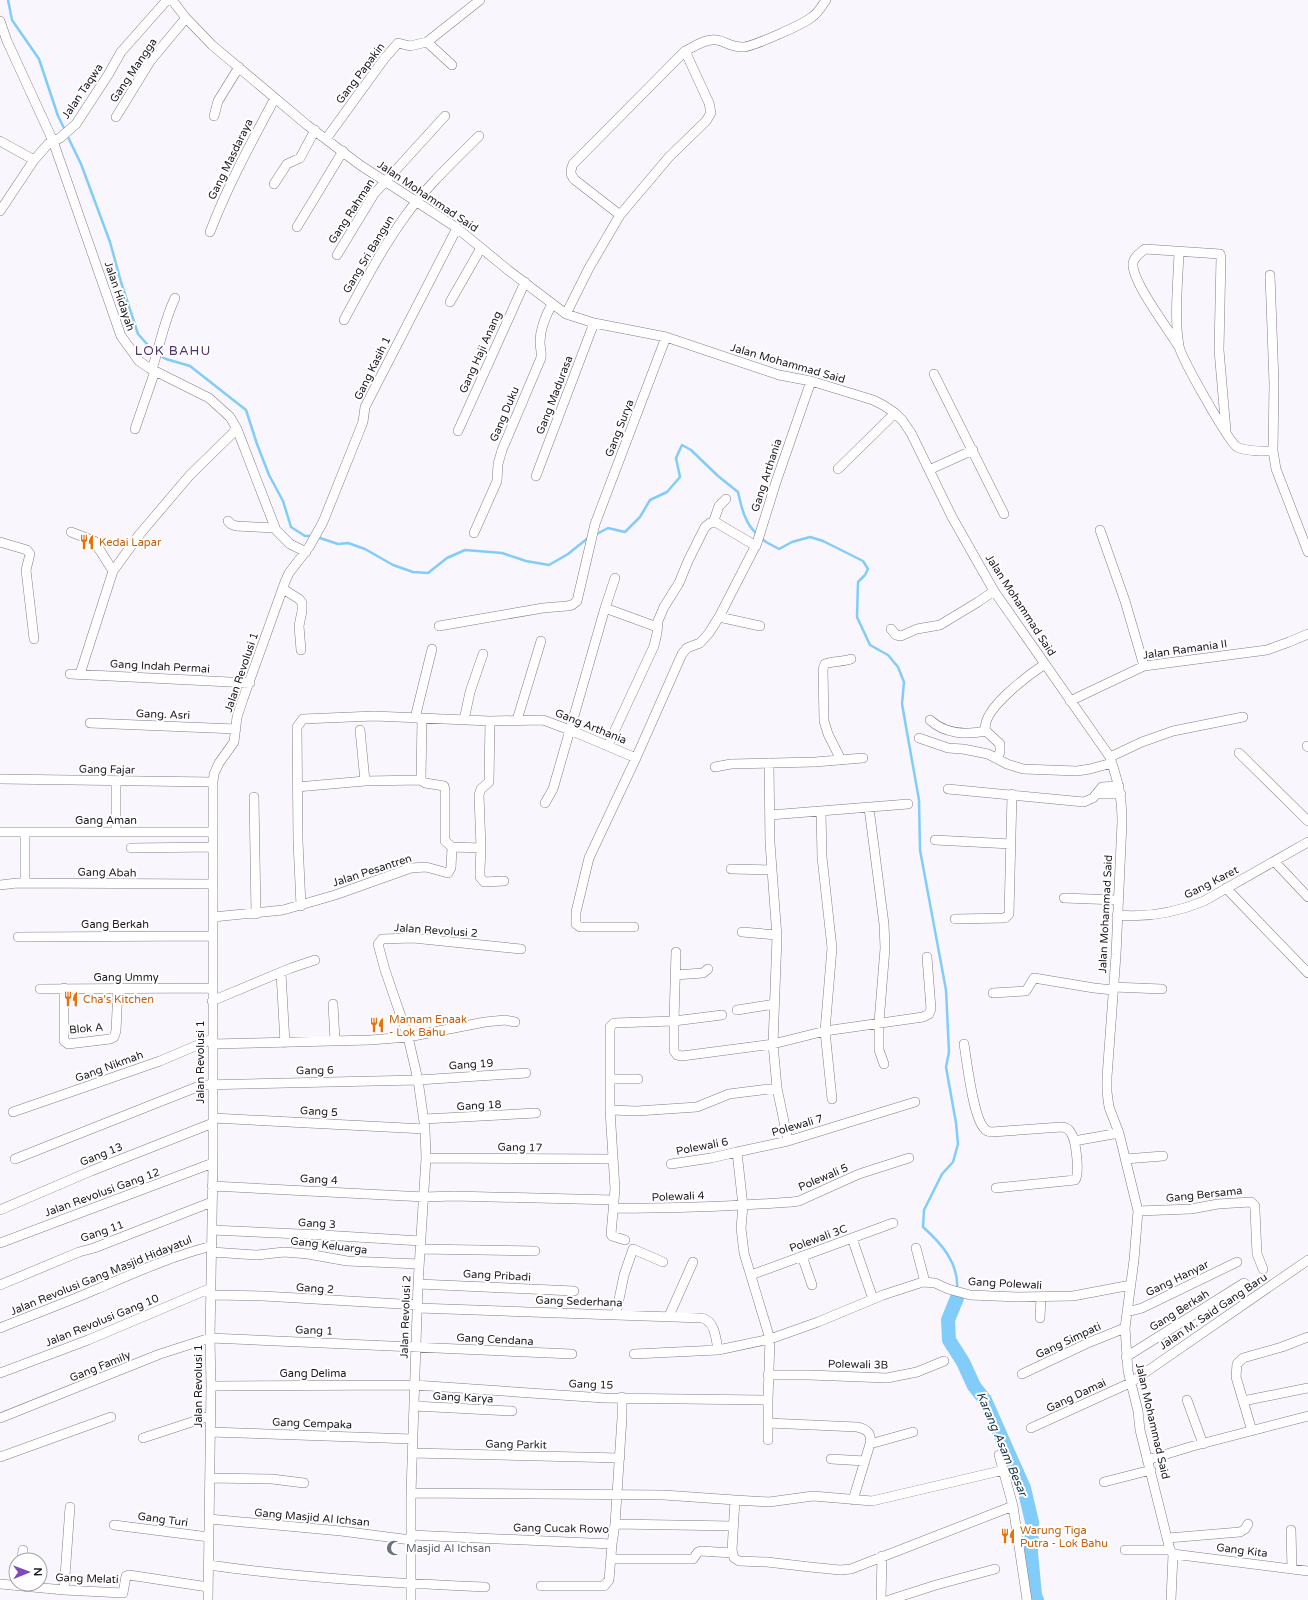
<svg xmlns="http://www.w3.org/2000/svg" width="1308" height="1600" font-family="'Varela Round',sans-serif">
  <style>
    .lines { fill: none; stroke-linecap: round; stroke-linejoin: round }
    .stream { stroke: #82ccfa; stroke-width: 2.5 }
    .river { stroke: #82ccfa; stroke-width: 14 }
    .minor-casing { stroke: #857c8c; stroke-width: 10 }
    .minor { stroke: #fff; stroke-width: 9 }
    .labels { text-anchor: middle; stroke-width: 4; stroke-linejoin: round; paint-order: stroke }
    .street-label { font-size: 11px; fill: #1d1920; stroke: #fff }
    .food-label { font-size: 11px; fill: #c56008; stroke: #fff; text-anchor: start }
    .worship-label { font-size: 11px; fill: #5b616d; stroke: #fff; text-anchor: start }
    .water-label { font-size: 12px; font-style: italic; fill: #18394c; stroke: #fff }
    .quarter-label { font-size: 13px; letter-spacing: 1px; fill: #4f336e; stroke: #fff }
  </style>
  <rect width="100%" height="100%" fill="#faf6fe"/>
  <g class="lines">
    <!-- stream -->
    <path class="stream" d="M8,0L12,20L39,59L58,116L65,130
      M67,135L81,164L110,242L121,282L138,334L155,353
      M159,355L166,359L190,366L246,410L257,444L269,475L283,501L291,527L305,536H312
      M595,535L608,528L625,532L640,517L650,500L667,492L680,477L676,458L682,445L691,450L718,476L738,492C741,506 745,524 757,534
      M317,537L338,544L348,543L365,549L393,565L413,572L428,573L447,558L465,550L502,553L526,561L549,565L568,554L588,538
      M761,538L766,542L779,549L792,542L810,537L823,541L863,561L868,569L865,575L858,582L857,617L870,645L888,655L898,667L904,682L902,704L919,800L920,850L946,990L949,1052L946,1067L956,1123L958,1144L953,1162L942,1174L924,1210L923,1227C941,1243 959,1263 957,1289"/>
    <!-- river -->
    <path class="river" d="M957,1298L948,1320L949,1340L963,1362L974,1386L985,1400L1024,1488L1032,1522L1031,1553L1035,1595L1037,1600"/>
    <!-- minor casing -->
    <g class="minor-casing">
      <path id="minor" d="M172,0L186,18L212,45L307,125L360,165L457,228L508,270L566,314L594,323L666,337L779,375L811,381L873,400L883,405L895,413L902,420L911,433L952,517L994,591L1110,757C1118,782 1122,796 1122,822L1116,955L1107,1077V1092L1109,1107L1119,1133L1138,1211L1134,1260L1125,1328L1128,1371L1138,1411L1140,1430L1170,1550L1173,1554L1171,1600
        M0,21L7,41L53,141L121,336L139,361L149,368L209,398L230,417L237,429L276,530L290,544L306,552
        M427,42L452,65
        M214,116L218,101L239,67
        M116,117L151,60L186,18
        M326,139L384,59L398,43L410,46L427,42L480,0
        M0,141L34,160
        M274,184L287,164L300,158L315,130
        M0,211L34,160L48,144L60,138L76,124L108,75L121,52L167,0
        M620,215L575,180C570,175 570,171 573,164L685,51
        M297,227L343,151
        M210,232C228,185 251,143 275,98
        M1179,252C1178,282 1174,317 1179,346C1181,358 1229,442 1237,447C1246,452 1263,451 1273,451
        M337,255L374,194L445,116
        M1270,275L1274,383L1273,451L1276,469L1308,552
        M450,302L481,248
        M566,314L589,268L620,215L669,157L706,121L711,113L709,103L685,51C694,47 706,38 717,40C727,42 732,48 744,47C754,46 804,24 812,17C818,13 822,6 826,0
        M344,320C363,285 382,248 406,215C427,186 454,161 479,136
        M1179,347C1169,330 1131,281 1133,263C1134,257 1140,253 1145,249L1220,254L1221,257L1219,350L1226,431
        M152,369C160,345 164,321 175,298
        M934,374L1004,514
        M135,429L155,371
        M458,431L525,282
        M838,469L895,413
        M929,470L973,450
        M536,476L594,323
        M228,521L231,524L236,526L275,528
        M713,523L719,506L726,499
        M1100,530L1125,601L1144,666
        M71,532L94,541L113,571
        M474,533L497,481L498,464L502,450L541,358C542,352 540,348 540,342C540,330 546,315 552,304
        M0,542L27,550L30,554L26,570L34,639
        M283,589L299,599L302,603V611L299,626L301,650
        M605,608L657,627
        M719,617L760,626
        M439,626L543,608L567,606L572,605L577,601L595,524L666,337
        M891,629L896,635L901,636L917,629L940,625L978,602L994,591
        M70,674L250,683
        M80,674L113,571L139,535L190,475L237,429
        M1070,701L1144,666L1267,650L1289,642L1308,634
        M415,718L432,649
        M422,718L421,780L425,783L444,786L445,790V841L452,847L481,848
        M464,720L470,692L483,654
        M517,720L541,641
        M930,720C945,734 967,735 986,731
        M490,721L489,782L481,789L479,795L481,848L480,870V877L484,882L504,881
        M90,723L236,729
        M360,730L365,781
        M919,738L948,748L963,749L988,754L1007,764L1023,769L1077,771L1090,769L1112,763
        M608,745L654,646L657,633L658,621L664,607L679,583L688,561L705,527L710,523H717L756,546
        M1307,746L1308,747
        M1239,753L1308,821
        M1110,757L1142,742L1173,731L1243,717
        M997,758L1000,752V744L986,731C979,711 1030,674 1045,664
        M841,760L828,734L824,721L823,669L825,664C833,661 842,662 851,659
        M769,763L770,843L777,937L773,1044L777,1088L788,1141
        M715,767L731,764L815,762L863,758
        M0,779L213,782
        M116,781V832
        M297,787L365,781L421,780
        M948,789L1084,802L1093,798L1102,787L1119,786
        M1098,794H1121
        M254,797L256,914
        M545,803L553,789L605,608L615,578
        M869,808L884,924L885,948L879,1022V1050L884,1064
        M821,812L822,857L832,948L825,1031L832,1099
        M770,815L908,804
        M0,832H212
        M25,832V883
        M935,840L1011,844
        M131,848L212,847
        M1275,862L1308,897
        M731,869L772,870
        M0,885L17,883L213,884
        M1226,888L1308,973
        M1064,898L1117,900
        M301,906L298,841L297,727L303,719L374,716L490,721L543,720L570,730L636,758L682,654L687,648L700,643L709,633L719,617L757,543L776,482L811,381
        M1117,915C1148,918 1175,913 1204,901L1308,842
        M213,917L283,910L335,895L411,868L426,867L448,873L451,868L452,847
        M955,919L1005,918L1009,914L1012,794
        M634,927H580L576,924V912L589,858L636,758
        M742,932L777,935
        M18,937L213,936
        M676,952L674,1021V1051L677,1055L682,1056L773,1044L825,1031L923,1017L929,1014L931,1009L927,957
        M281,973L285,1043
        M675,975L703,973L708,969
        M1113,987L1162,989
        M64,988V1041L68,1044L110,1039L114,1037L116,1031L118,989
        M40,989L212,988
        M993,993L1026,991L1034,978L1094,988L1113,990
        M212,1001L291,968L315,960
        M333,1004L335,1040
        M737,1010L775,1004
        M212,1044L370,1040L408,1037L485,1022L505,1020L515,1022
        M964,1044C967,1062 973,1117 984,1128C986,1131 989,1132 992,1132L1061,1127C1065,1127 1069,1129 1071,1133C1076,1140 1080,1174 1075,1180L996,1188
        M610,1079H638
        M610,1110L637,1111L697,1107L729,1094L777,1088
        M13,1112L160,1061L212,1039
        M213,1118L425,1129
        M424,1119L536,1113
        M1074,1141L1119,1133
        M426,1158L613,1159
        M15,1159L202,1085L418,1080L526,1073
        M1125,1159L1163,1156
        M671,1164L711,1158L737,1152
        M212,1186L425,1197L454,1196L614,1200
        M614,1208C673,1209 733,1206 792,1202L799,1201L859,1174L909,1158
        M0,1210L91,1171L213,1123
        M1138,1211L1191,1209L1218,1204L1251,1202L1255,1206V1210L1257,1254L1263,1269
        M212,1230L323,1235L421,1241
        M852,1238L873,1299
        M625,1240L612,1236L611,1234L615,1189L610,1110V1027L614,1023L674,1021L722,1015
        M0,1243L213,1163
        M916,1248L925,1282
        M420,1249L535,1251
        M212,1252L257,1255L284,1252L308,1254L347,1261L419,1264
        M802,1256L812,1285
        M751,1275L893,1223
        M418,1284L574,1291
        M0,1285L79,1252L94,1248L212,1202
        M211,1295L263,1296L418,1305
        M418,1308L702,1318C715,1321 716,1339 718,1350
        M1127,1312L1142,1308L1237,1262
        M616,1314L624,1275L633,1249L663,1262
        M669,1316L693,1262
        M1040,1318L1041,1297
        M0,1328C32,1315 65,1303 97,1289C134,1273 172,1256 212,1246
        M634,1354L718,1350L770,1339L818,1322L883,1295L923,1282L935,1283L948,1289L970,1295L1018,1297L1073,1296L1131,1285
        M1126,1357L1244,1283
        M0,1373L88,1340L211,1288
        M1022,1374L1090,1342L1125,1328
        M768,1375H809L887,1378L917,1372L944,1361
        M211,1386L415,1385L604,1398L768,1400
        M1187,1400L1203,1444
        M1243,1401L1308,1388
        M414,1406L512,1411
        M0,1418L160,1354L210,1338L572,1354
        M768,1423L857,1427C867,1429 872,1433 870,1444L853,1500
        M1031,1428L1130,1383L1308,1260
        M1252,1431L1236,1377L1237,1364L1243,1358L1282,1347L1308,1337
        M210,1432L412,1439
        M143,1438L210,1416
        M768,1440V1400L770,1339L744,1253L741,1228L743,1206L737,1152L788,1141L915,1102
        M870,1444L913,1432
        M412,1453L620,1458
        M999,1455L1013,1506L1027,1600
        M0,1457L111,1417
        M831,1459L865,1461
        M1147,1460L1193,1446L1308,1416
        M210,1478L272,1479L304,1483
        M1104,1482L1151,1470
        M411,1493L664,1495L735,1500L732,1550L734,1558L739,1561L767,1562L810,1567L840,1570L851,1569L1013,1506
        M735,1500L769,1502L813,1496L872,1501L1004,1470
        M209,1519L341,1531L411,1540
        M615,1524L733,1526
        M114,1525L209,1537
        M1291,1530L1292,1569
        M411,1535L612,1544L615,1524L622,1418V1397
        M1168,1538L1240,1532L1245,1529L1248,1524
        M1125,1550H1170
        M1173,1554L1308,1571
        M611,1559H693L698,1552L701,1551L732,1553
        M22,1560L23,1550
        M209,1565C300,1578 392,1583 485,1587
        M0,1584L64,1590L123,1593L126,1576L129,1575L208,1587
        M541,1586H604L609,1580L612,1544
        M64,1590L70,1507
        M208,1600L211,1386L210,1338L213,1163V782L214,774L219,763L234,742L237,717L243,699L285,582L289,573L309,547L323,522L363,422L365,407L457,228
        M411,1600V1493L418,1284L426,1158L425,1129L418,1080L408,1037L385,970L378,944L382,939L413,938L521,949
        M881,1600L882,1556
        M889,1600L936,1585L995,1569"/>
    </g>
    <!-- minor -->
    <use href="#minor" class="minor"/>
  </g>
  <!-- icons -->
  <defs>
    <g id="restaurant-bare" transform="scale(1.2)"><path d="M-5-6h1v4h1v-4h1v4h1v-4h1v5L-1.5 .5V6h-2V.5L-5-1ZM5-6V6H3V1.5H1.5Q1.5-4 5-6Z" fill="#e8710a" stroke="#fff" stroke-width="2.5" paint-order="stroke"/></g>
    <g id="mosque-bare" transform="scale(1.2)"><path d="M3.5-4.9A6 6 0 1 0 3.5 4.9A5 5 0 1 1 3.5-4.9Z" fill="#6b7280" stroke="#fff" stroke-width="2.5" paint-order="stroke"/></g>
  </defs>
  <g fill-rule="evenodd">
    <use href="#restaurant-bare" x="87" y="542"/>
    <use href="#restaurant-bare" x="71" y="999"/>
    <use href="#restaurant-bare" x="377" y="1025"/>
    <use href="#restaurant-bare" x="1008" y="1536"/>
    <use href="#mosque-bare" x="394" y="1548"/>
  </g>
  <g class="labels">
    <!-- street labels -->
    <g class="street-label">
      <text transform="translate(133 70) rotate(-56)" y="4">Gang Mangga</text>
      <text transform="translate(360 73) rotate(-53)" y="4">Gang Papakin</text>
      <text transform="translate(82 91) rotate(-56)" y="4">Jalan Taqwa</text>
      <text transform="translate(230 159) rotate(-64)" y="4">Gang Masdaraya</text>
      <text transform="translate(428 196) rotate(34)" y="4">Jalan Mohammad Said</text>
      <text transform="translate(351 211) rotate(-57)" y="4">Gang Rahman</text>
      <text transform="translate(368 254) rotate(-59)" y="4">Gang Sri Bangun</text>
      <text transform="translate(120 296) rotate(71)" y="4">Jalan Hidayah</text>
      <text transform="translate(480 352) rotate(-66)" y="4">Gang Haji Anang</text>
      <text transform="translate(788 363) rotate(16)" y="4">Jalan Mohammad Said</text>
      <text transform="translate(372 368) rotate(-64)" y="4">Gang Kasih 1</text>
      <text transform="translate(554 395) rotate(-69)" y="4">Gang Madurasa</text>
      <text transform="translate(504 414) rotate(-67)" y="4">Gang Duku</text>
      <text transform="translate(619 428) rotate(-69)" y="4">Gang Surya</text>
      <text transform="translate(766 475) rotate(-72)" y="4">Gang Arthania</text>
      <text transform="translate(1021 605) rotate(57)" y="4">Jalan Mohammad Said</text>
      <text transform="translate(1185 649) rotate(-8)" y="4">Jalan Ramania II</text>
      <text transform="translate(160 666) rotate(3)" y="4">Gang Indah Permai</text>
      <text transform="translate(241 672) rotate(-71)" y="4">Jalan Revolusi 1</text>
      <text transform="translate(163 714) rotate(2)" y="4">Gang. Asri</text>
      <text transform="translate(591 726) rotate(22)" y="4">Gang Arthania</text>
      <text transform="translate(107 769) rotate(1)" y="4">Gang Fajar</text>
      <text x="106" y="824">Gang Aman</text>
      <text transform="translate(372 870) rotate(-18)" y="4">Jalan Pesantren</text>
      <text transform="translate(107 872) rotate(1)" y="4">Gang Abah</text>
      <text transform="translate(1211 882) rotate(-27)" y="4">Gang Karet</text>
      <text transform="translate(1105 914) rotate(-87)" y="4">Jalan Mohammad Said</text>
      <text x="115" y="928">Gang Berkah</text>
      <text transform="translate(436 930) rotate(4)" y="4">Jalan Revolusi 2</text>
      <text x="126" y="981">Gang Ummy</text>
      <text transform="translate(86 1028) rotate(-5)" y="4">Blok A</text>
      <text transform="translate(200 1062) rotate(-90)" y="4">Jalan Revolusi 1</text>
      <text transform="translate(471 1064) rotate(-4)" y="4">Gang 19</text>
      <text transform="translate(109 1066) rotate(-20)" y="4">Gang Nikmah</text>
      <text transform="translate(315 1070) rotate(-1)" y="4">Gang 6</text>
      <text transform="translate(479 1105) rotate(-3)" y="4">Gang 18</text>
      <text transform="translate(319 1111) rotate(3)" y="4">Gang 5</text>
      <text transform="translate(797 1125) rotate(-16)" y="4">Polewali 7</text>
      <text transform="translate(702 1146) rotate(-11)" y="4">Polewali 6</text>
      <text transform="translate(520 1147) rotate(1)" y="4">Gang 17</text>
      <text transform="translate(101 1154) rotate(-22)" y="4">Gang 13</text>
      <text transform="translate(823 1177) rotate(-23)" y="4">Polewali 5</text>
      <text transform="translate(319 1179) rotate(3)" y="4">Gang 4</text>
      <text transform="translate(102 1192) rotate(-20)" y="4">Jalan Revolusi Gang 12</text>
      <text transform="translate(1204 1194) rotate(-6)" y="4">Gang Bersama</text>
      <text transform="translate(678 1196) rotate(-2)" y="4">Polewali 4</text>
      <text transform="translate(317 1223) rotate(3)" y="4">Gang 3</text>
      <text transform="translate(102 1231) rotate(-19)" y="4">Gang 11</text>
      <text transform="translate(818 1238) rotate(-20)" y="4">Polewali 3C</text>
      <text transform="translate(329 1245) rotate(7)" y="4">Gang Keluarga</text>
      <text transform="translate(101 1275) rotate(-22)" y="4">Jalan Revolusi Gang Masjid Hidayatul</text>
      <text transform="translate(497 1275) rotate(3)" y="4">Gang Pribadi</text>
      <text transform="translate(1177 1278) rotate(-26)" y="4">Gang Hanyar</text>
      <text transform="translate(1005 1283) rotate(3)" y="4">Gang Polewali</text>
      <text transform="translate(315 1288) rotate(4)" y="4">Gang 2</text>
      <text transform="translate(579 1301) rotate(2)" y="4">Gang Sederhana</text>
      <text transform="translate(1179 1310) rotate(-32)" y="4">Gang Berkah</text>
      <text transform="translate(1213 1311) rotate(-34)" y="4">Jalan M. Said Gang Baru</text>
      <text transform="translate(405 1317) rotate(-88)" y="4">Jalan Revolusi 2</text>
      <text transform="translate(102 1320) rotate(-22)" y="4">Jalan Revolusi Gang 10</text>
      <text transform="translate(314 1330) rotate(2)" y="4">Gang 1</text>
      <text transform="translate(495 1339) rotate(3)" y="4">Gang Cendana</text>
      <text transform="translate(1068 1340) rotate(-25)" y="4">Gang Simpati</text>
      <text transform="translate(858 1364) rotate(1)" y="4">Polewali 3B</text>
      <text transform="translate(100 1366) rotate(-22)" y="4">Gang Family</text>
      <text x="313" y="1377">Gang Delima</text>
      <text transform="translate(591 1384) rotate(2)" y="4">Gang 15</text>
      <text transform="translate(198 1386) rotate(-90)" y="4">Jalan Revolusi 1</text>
      <text transform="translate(1076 1395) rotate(-25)" y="4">Gang Damai</text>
      <text transform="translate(463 1397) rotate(3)" y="4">Gang Karya</text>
      <text transform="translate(1153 1421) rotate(77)" y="4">Jalan Mohammad Said</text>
      <text transform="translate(312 1423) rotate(2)" y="4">Gang Cempaka</text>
      <text transform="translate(516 1444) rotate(1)" y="4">Gang Parkit</text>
      <text transform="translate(312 1517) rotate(5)" y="4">Gang Masjid Al Ichsan</text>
      <text transform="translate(163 1519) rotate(8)" y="4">Gang Turi</text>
      <text transform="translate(561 1528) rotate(1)" y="4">Gang Cucak Rowo</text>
      <text transform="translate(1242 1550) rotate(7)" y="4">Gang Kita</text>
      <text transform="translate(87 1578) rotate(2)" y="4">Gang Melati</text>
    </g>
    <!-- food labels -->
    <g class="food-label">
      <text x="99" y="546">Kedai Lapar</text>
      <text x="83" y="1003">Cha's Kitchen</text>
      <text x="389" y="1023">Mamam Enaak<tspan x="389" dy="13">- Lok Bahu</tspan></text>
      <text x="1020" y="1534">Warung Tiga<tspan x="1020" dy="13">Putra - Lok Bahu</tspan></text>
    </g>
    <!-- worship labels -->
    <g class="worship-label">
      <text x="406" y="1552">Masjid Al Ichsan</text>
    </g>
    <!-- water labels -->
    <g class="water-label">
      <text transform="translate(1002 1444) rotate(67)" y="4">Karang Asam Besar</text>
    </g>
    <!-- quarter labels -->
    <g class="quarter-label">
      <text x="173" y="355">LOK BAHU</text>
    </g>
  </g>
  <!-- north arrow -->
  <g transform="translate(28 1572) rotate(89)"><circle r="19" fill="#ffffff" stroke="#a5a3a6"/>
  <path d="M0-3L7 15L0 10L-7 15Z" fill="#8448be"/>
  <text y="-6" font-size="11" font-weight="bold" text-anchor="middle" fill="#1d1920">N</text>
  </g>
</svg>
